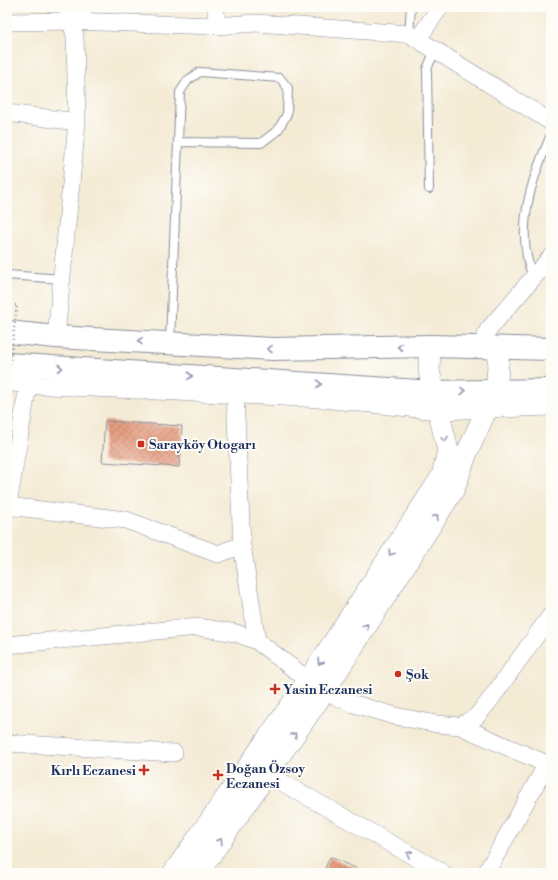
<svg xmlns="http://www.w3.org/2000/svg" width="558" height="880" font-family="'Libre Bodoni',serif">
  <style>
    .building { fill: url(#building-cross-hatch) }
    .lines { fill: none; stroke-linecap: round; stroke-linejoin: round }
    .service-casing { stroke: #888d9a; stroke-width: 10 }
    .minor-casing { stroke: #888d9a; stroke-width: 18 }
    .tertiary-casing { stroke: #888d9a; stroke-width: 22 }
    .trunk-casing { stroke: #888d9a; stroke-width: 24 }
    .service { stroke: #fff; stroke-width: 8 }
    .minor { stroke: #fff; stroke-width: 17 }
    .tertiary { stroke: #fff; stroke-width: 21 }
    .trunk { stroke: #fff; stroke-width: 22 }
    .path-bridge { stroke: #888d9a; stroke-width: 2.5; stroke-dasharray: 1 3; stroke-linecap: butt }
    .oneway { stroke: #8d97ae }
    .poi-dot { fill: #c8321e; stroke: #fdfcf7; stroke-width: 1.5 }
    .labels { text-anchor: middle; stroke-width: 4; stroke-linejoin: round; paint-order: stroke }
    .poi-label { font-size: 13px; font-weight: bold; fill: #1b2f5e; stroke: #fdfcf7; text-anchor: start }
  </style>
  <defs>
    <pattern id="building-cross-hatch" width="8" height="8" patternUnits="userSpaceOnUse"><rect width="8" height="8" fill="#e79d80"/><path d="M0 0l8 8M0 8l8-8" fill="none" stroke="#ba806c"/></pattern>
  </defs>
  <rect width="100%" height="100%" fill="#fdfcf7"/>
  <filter id="ink" filterUnits="userSpaceOnUse"><feTurbulence type="fractalNoise" baseFrequency=".025" numOctaves="2"/><feDisplacementMap in="SourceGraphic" scale="8" xChannelSelector="R" yChannelSelector="G"/><feConvolveMatrix kernelMatrix="1 2 1 2 8 2 1 2 1" color-interpolation-filters="sRGB"/></filter>
  <filter id="wash" filterUnits="userSpaceOnUse"><feTurbulence type="fractalNoise" baseFrequency=".012" numOctaves="4" result="noise"/><feDisplacementMap in="SourceGraphic" scale="16" xChannelSelector="R" yChannelSelector="G"/><feGaussianBlur stdDeviation="0.9" result="paint"/><feColorMatrix in="noise" values="0 0 0 0 0 0 0 0 0 0 0 0 0 0 0 0 0 1.4 0 .05"/><feComposite in="paint" operator="in"/></filter>
  <g filter="url(#wash)">
    <rect width="100%" height="100%" fill="#f4ebd5"/>
    <g id="blocks">
      <!-- building -->
      <path class="building" d="M105,421L182,426L179,467L102,462Z
        M330,857L367,873H323Z"/>
    </g>
  </g>
  <g filter="url(#ink)">
    <use href="#blocks" fill-opacity="0" stroke="#888d9a" stroke-width="1"/>
    <g class="lines">
      <!-- service casing -->
      <g class="service-casing">
        <path id="service" d="M409,34L411,7
          M429,189L427,69L435,50
          M7,275L62,279
          M533,277C514,230 531,180 551,135
          M170,342L180,92L188,80L200,72L280,78L288,88L287,114L278,130L261,143L178,142"/>
      </g>
      <!-- minor casing -->
      <g class="minor-casing">
        <path id="minor" d="M83,7V21
          M216,7V26
          M7,22L71,21L216,26L256,23L409,34L551,122
          M418,39L440,7
          M7,113L77,122
          M56,337L77,122L75,36L67,7
          M481,347L488,330L551,257
          M7,382L28,385L322,399L438,411L551,407
          M235,395L242,545L257,641
          M7,506L126,520L218,554L242,545
          M7,510L30,374
          M7,645L198,627L236,633L257,641L324,692L354,704L395,716L437,724L460,726L551,766
          M460,726L476,717L490,700L551,615
          M7,743L174,753
          M267,774L443,873
          M486,873L547,764"/>
      </g>
      <!-- tertiary casing -->
      <g class="tertiary-casing">
        <path id="tertiary" d="M174,872L308,681L442,476L448,451L429,371L430,346
          M198,873L324,692L454,489L466,455L495,391L497,381L499,348"/>
      </g>
      <!-- trunk casing -->
      <g class="trunk-casing">
        <path id="trunk" d="M7,332L56,337L273,349L430,346L551,349
          M7,364L434,392L551,390"/>
      </g>
      <!-- service -->
      <use href="#service" class="service"/>
      <!-- minor -->
      <use href="#minor" class="minor"/>
      <!-- tertiary -->
      <use href="#tertiary" class="tertiary"/>
      <!-- trunk -->
      <use href="#trunk" class="trunk"/>
      <!-- path-bridge -->
      <path class="path-bridge" d="M7,305H17L7,389"/>
    </g>
    <!-- one-way arrows -->
    <defs><path id="oneway-chevron" d="M-2-3.5L2.5 0L-2 3.5" fill="none" stroke-width="1.6" stroke-linecap="round" stroke-linejoin="round"/></defs>
    <g class="oneway">
      <use href="#oneway-chevron" transform="translate(140 341) rotate(-177)"/>
      <use href="#oneway-chevron" transform="translate(400 347) rotate(179)"/>
      <use href="#oneway-chevron" transform="translate(270 349) rotate(-178)"/>
      <use href="#oneway-chevron" transform="translate(60 368) rotate(4)"/>
      <use href="#oneway-chevron" transform="translate(190 376) rotate(4)"/>
      <use href="#oneway-chevron" transform="translate(319 384) rotate(4)"/>
      <use href="#oneway-chevron" transform="translate(463 391) rotate(-1)"/>
      <use href="#oneway-chevron" transform="translate(445 439) rotate(77)"/>
      <use href="#oneway-chevron" transform="translate(436 517) rotate(-57)"/>
      <use href="#oneway-chevron" transform="translate(391 553) rotate(123)"/>
      <use href="#oneway-chevron" transform="translate(366 626) rotate(-57)"/>
      <use href="#oneway-chevron" transform="translate(320 662) rotate(123)"/>
      <use href="#oneway-chevron" transform="translate(294 735) rotate(-55)"/>
      <use href="#oneway-chevron" transform="translate(220 841) rotate(-55)"/>
      <use href="#oneway-chevron" transform="translate(409 854) rotate(-151)"/>
    </g>
  </g>
  <!-- markers -->
  <g class="poi-dot">
    <rect x="137" y="440" width="8" height="8" rx="2"/>
    <circle cx="398" cy="674" r="4"/>
    <path d="M273 683h4v4h4v4h-4v4h-4v-4h-4v-4h4z"/>
    <path d="M142 764h4v4h4v4h-4v4h-4v-4h-4v-4h4z"/>
    <path d="M216 769h4v4h4v4h-4v4h-4v-4h-4v-4h4z"/>
  </g>
  <g class="labels">
    <!-- poi labels -->
    <g class="poi-label">
      <text x="149" y="449">Sarayköy Otogarı</text>
      <text x="406" y="679">Şok</text>
      <text x="283" y="694">Yasin Eczanesi</text>
      <text x="226" y="773">Doğan Özsoy<tspan x="226" dy="15">Eczanesi</tspan></text>
      <text x="136" y="775" text-anchor="end">Kırlı Eczanesi</text>
    </g>
  </g>
  <!-- margin -->
  <rect width="558" height="880" fill="none" stroke="#fdfcf7" stroke-width="24"/>
</svg>
